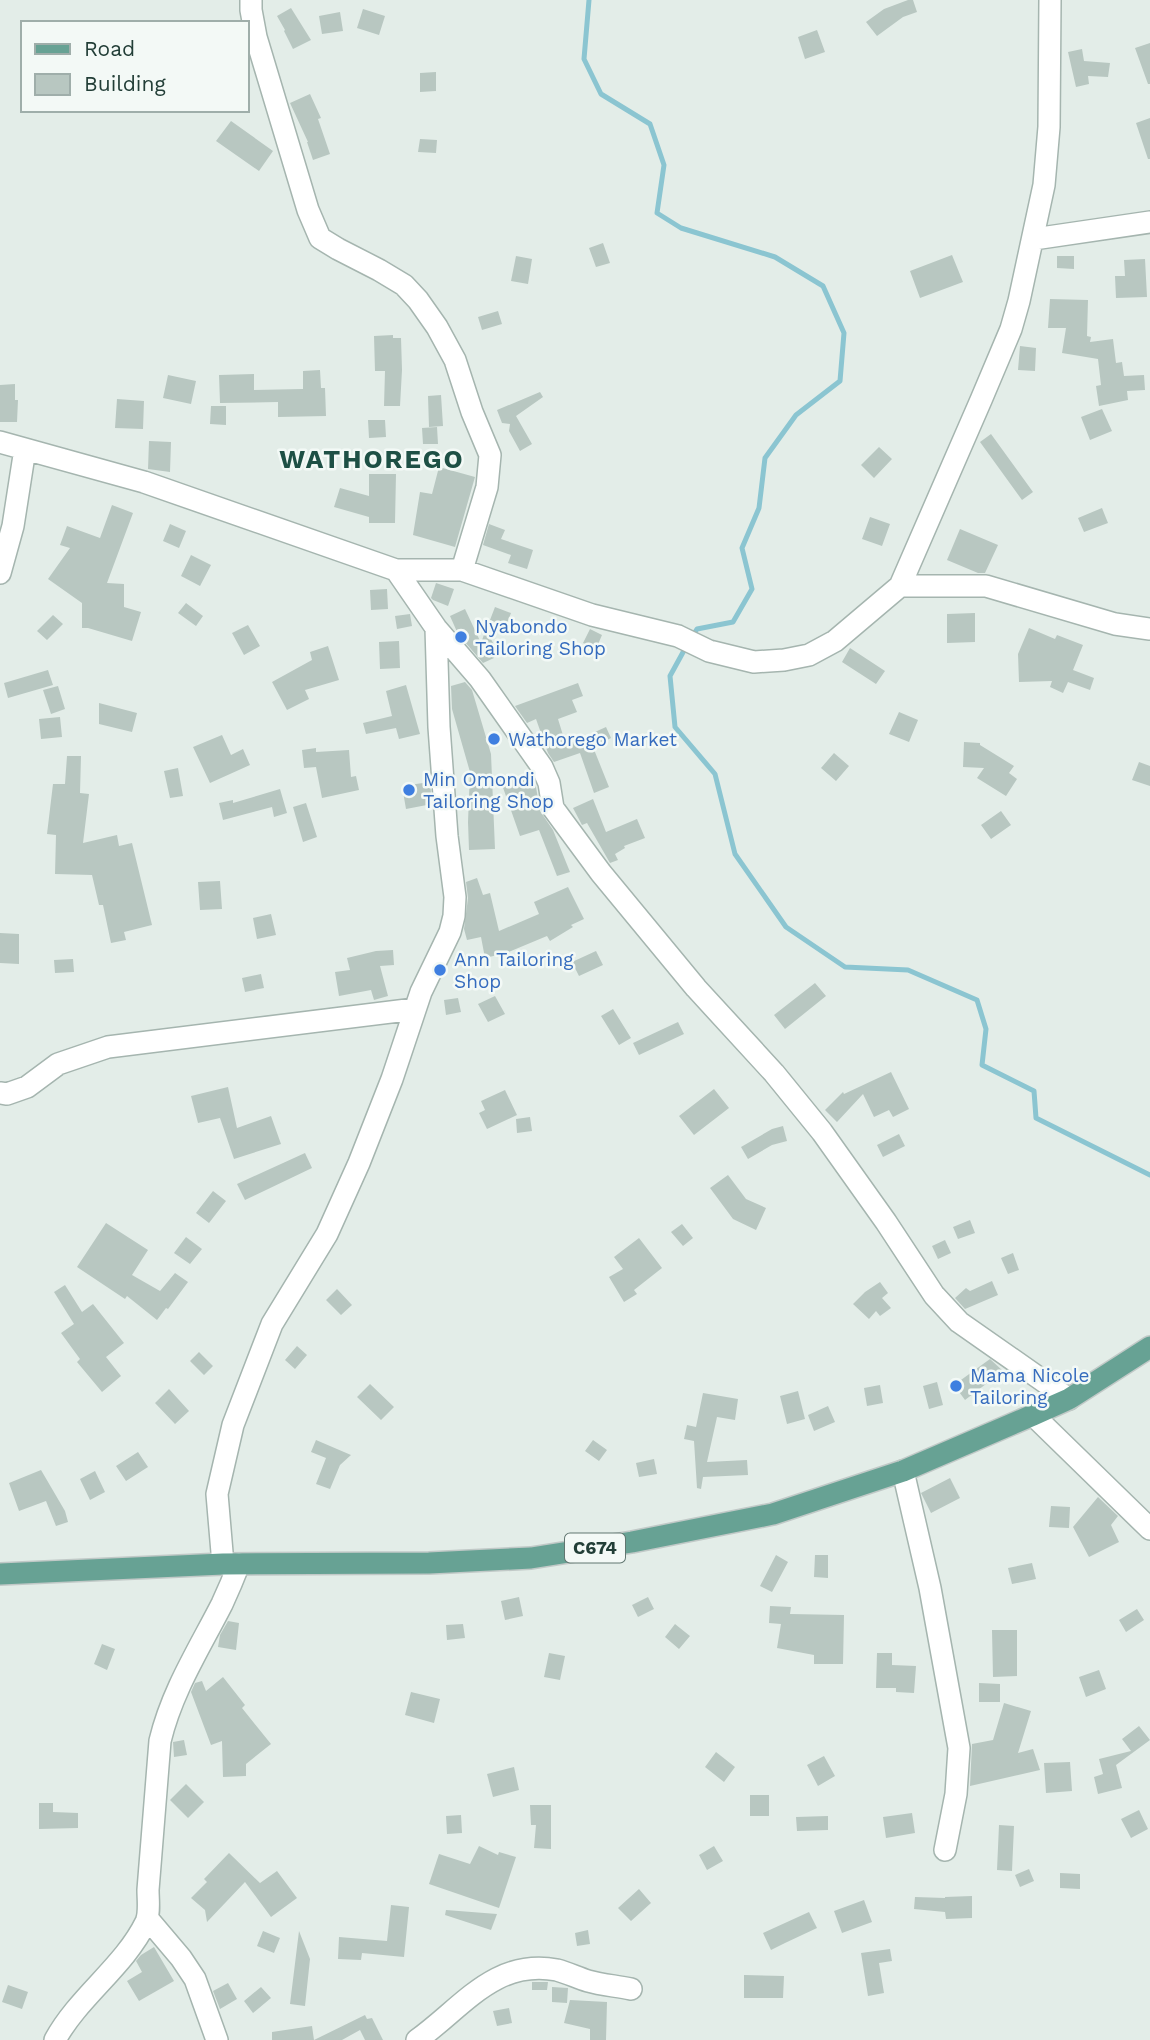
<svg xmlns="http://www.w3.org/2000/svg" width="1150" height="2040" font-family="'Work Sans',sans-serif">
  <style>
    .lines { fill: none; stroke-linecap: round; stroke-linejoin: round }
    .stream { stroke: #8bc5d1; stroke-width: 5 }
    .building { fill: #b8c7c1 }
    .minor-casing { stroke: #a5b5af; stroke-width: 24 }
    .major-casing { stroke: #c1c9c7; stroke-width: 24 }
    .minor { stroke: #fff; stroke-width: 21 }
    .major { stroke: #67a294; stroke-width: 21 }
    .shop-dot { fill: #3f7fe0; stroke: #f3f9f6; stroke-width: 2.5 }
    .labels { text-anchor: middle; stroke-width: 5; stroke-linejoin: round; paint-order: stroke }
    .shield { fill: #f3f9f6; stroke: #617670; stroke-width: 2 }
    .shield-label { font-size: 18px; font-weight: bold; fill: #223e37 }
    .shop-label { font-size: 19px; fill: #366cbe; stroke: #f3f9f6; text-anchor: start }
    .district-label { font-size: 26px; font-weight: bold; letter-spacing: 2px; fill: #1e5045; stroke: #f3f9f6 }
  </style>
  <rect width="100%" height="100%" fill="#e3ede8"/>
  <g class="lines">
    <!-- stream -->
    <path class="stream" d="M589,0L584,59L601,94L650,124L664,165L657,213L681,228L775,257L823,286L844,333L840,381L796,415L765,458L759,508L742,548L752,589L733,622L697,629L692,637
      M687,645L670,676L675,727L715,774L735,854L786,927L845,967L908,970L977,1000L986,1029L982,1065L1034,1091L1036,1118L1150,1175"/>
  </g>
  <!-- building -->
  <path class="building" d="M908,0H913L917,12L903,17L877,36L866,22L884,9Z
    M291,8L311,40L293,49L284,31L285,30L277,16Z
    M363,9L385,16L379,35L357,28Z
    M340,12L343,31L322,34L319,16Z
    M817,30L825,52L805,59L798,37Z
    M1150,43V84H1148L1135,48Z
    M1082,49L1084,61L1110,63L1108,77L1088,76L1089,84L1076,87L1068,52Z
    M436,72V91L420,92V73Z
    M310,94L321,118L318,119L330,154L313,160L307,142H308L290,103Z
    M1150,118V159H1148L1136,123Z
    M231,121L273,151L259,171L216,141Z
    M420,139L437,140L436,153L418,152Z
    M603,243L610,263L596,267L589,248Z
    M952,255L963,282L920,298L910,271Z
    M516,256L532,259L528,284L511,281Z
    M1057,256H1074V269L1057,268Z
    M1145,259L1147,297L1116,298L1115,276H1125L1124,260Z
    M1050,299L1088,300L1087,336L1091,337L1090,342L1113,339L1116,363L1122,362L1124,376L1144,375L1145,390L1127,391L1128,400L1099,406L1096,386L1101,385L1098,359L1062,353L1066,328H1048Z
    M498,311L502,324L482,330L478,317Z
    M393,335V338H401L402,370L400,406H384L385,371H375L374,336Z
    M1020,346L1036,348L1035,371L1018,370Z
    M320,370L321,388H325L326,416L278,417V402L220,403L219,375L254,374V390L303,389V371Z
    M168,375L196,381L191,404L163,398Z
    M15,384V400H18L17,422H0V385Z
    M540,392L543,397L516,416L532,444L520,451L509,431L510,424L502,423L497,410Z
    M441,395L443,426L429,427L428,396Z
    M117,399L144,401L143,429L115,428Z
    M211,406H226V425L210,424Z
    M1102,409L1112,431L1090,440L1081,417Z
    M368,420H385L386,437L369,438Z
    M437,427L438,444H423L422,428Z
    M991,434L1033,492L1022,500L980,442Z
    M149,441L171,442L170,472L148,469Z
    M879,447L892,459L874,478L861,465Z
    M439,467L475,477L455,547L413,535L420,492L432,494Z
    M369,474H396L395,523H369V517L334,507L340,488L369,496Z
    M112,505L133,513L107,583L124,584V607L141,612L132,641L88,628H82V603L48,579L70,548L60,545L67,526L100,538Z
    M1102,508L1108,523L1084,532L1078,518Z
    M870,517L890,524L882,546L862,539Z
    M170,524L186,531L179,548L163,541Z
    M489,524L505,530L501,539L533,550L527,569L508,563L511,555L483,545Z
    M960,529L998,545L985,573H978L947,560Z
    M191,555L211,565L200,586L181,576Z
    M436,583L454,589L448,606L433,600L431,598Z
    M387,589L388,609L371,610L370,590Z
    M186,603L203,616L196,626L178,613Z
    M495,607L511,613L506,626L490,620Z
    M465,609L481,643L486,629L496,649L494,658L483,663L458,634L450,616Z
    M975,613V642L947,643V614Z
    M410,614L412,626L397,629L395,616Z
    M53,615L63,624L47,640L37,631Z
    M248,625L260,646L244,655L232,633Z
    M1029,628L1055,639L1057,635L1083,645L1073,670L1094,678L1090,690L1068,682L1063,693L1050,687L1052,681L1019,682L1018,654Z
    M590,629L602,635L596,649L583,643Z
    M399,641L400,668L380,669L379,642Z
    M328,646L339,680L305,690L309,699L287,710L272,682L312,660L310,652Z
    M850,648L885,671L876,684L842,662Z
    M48,670L53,685L8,698L4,683Z
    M465,682L472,690L491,754L495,849L469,850L468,822L470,772L452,709L451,686Z
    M578,683L583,696L572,700L577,712L558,719L566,745L606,727L611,738L593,747L609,787L594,793L580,753L554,762L548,753L536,719L527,723L515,706Z
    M406,685L420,734L399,739L396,728L366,734L363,723L392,716L386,691Z
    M58,686L65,709L51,714L43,690Z
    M99,703L137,713L132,732L99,724Z
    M899,712L918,720L909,742L889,734Z
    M60,717L62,737L41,739L39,719Z
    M222,735L231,755L243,749L250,765L210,783L193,747Z
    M964,742L980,743V745L1014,766L1009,773L1017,779L1006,796L977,778L984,768L963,767Z
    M316,748V752L349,750L351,777L356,776L359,790L322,798L316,767L304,768L302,750Z
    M834,753L849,766L836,781L821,768Z
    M67,756H81L80,793L89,794L83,843L117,835L119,846L132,843L152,925L124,932L126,940L111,943L103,905H99L92,875L55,874L56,835L47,834L53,784H65Z
    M1139,762L1150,766V786L1132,780Z
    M178,768L183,796L170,798L164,771Z
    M513,775L515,780L531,775L536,787L540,811L553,830L570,872L557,876L539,830L520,836L500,779Z
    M430,782L432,804L406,809L402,786Z
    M280,789L287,813L274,817L272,807L223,820L219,803L233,800V803Z
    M593,799L606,832L637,819L645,838L624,846L625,848L615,854L618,860L610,863L587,823L582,825L573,808Z
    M306,803L317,837L303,842L293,807Z
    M1001,811L1011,825L991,839L981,825Z
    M477,878L483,895L490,893L499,931L539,914L534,902L568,887L584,919L571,925L573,927L550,941L547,936L506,953L485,958L481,937L467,940L464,929L468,898L466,882Z
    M220,881L222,909L200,910L198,882Z
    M271,914L276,935L257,939L253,918Z
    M0,933L19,934V964L0,963Z
    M393,950L394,965L380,966L388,996L374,1000L371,990L339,996L335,972L350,970L347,958L376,951Z
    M596,951L603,965L579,976L572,962Z
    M73,959L74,972L55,973L54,960Z
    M261,974L264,988L245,992L242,978Z
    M815,983L826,996L785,1029L774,1015Z
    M495,996L505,1014L488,1022L478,1004Z
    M458,998L461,1012L446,1015L444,1000Z
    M613,1009L631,1038L619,1045L601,1016Z
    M678,1022L684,1034L639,1055L633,1043Z
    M891,1072L909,1109L893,1117L889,1110L874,1117L863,1094L837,1122L825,1110L843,1092L844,1094Z
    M228,1087L237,1128L271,1116L281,1144L234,1159L220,1118L198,1123L191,1096Z
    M714,1089L729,1108L694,1135L679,1116Z
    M505,1090L517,1115L487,1129L479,1113L485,1110L481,1101Z
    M530,1117L532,1131L517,1133L516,1119Z
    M783,1126L787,1141L772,1145L748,1159L741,1147L772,1129Z
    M899,1134L905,1146L883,1157L877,1145Z
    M305,1153L312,1168L245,1200L237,1184Z
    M728,1175L746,1199L766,1208L756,1230L733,1219L710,1188Z
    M213,1191L226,1201L209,1223L196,1213Z
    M970,1220L975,1233L958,1239L953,1227Z
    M106,1223L148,1250L132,1275L160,1291L175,1273L188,1282L168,1309L166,1308L157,1320L127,1296L125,1299L77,1267Z
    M682,1224L693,1238L683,1246L671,1232Z
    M186,1237L202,1249L190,1264L174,1253Z
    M639,1238L662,1268L634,1290L637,1294L624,1302L609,1277L623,1269L614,1257Z
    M945,1240L951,1253L938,1259L932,1246Z
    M1013,1253L1019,1270L1008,1274L1001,1258Z
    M992,1281L998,1295L965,1309L955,1298L966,1288L970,1291Z
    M880,1282L888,1293L882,1298L891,1308L880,1316L876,1311L869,1319L853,1304L865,1292Z
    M65,1285L82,1312L93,1304L124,1343L106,1357L121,1376L102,1392L77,1362L80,1359L61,1333L74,1324L54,1292Z
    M337,1289L352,1305L341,1315L326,1300Z
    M297,1346L307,1355L295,1369L285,1360Z
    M199,1352L213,1366L204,1375L190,1361Z
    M990,1359L1003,1371L965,1400L954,1385Z
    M937,1382L943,1405L929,1409L923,1386Z
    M370,1384L394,1407L381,1420L357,1397Z
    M880,1385L883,1403L867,1406L864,1388Z
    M169,1389L189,1411L175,1424L155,1403Z
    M798,1391L805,1419L787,1424L780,1396Z
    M703,1393L738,1399L735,1420L717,1417L707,1462L747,1460L748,1475L703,1477L701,1489L697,1488L694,1441L684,1439L687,1425L696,1427Z
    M828,1406L835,1422L814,1431L808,1415Z
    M316,1440L351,1455L340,1465L330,1489L316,1484L326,1458L311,1452Z
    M593,1440L607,1450L599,1461L585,1451Z
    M138,1452L148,1467L126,1481L116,1466Z
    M654,1459L657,1474L639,1477L636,1463Z
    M41,1470L65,1511L68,1522L56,1526L46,1501L19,1511L9,1483Z
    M95,1471L105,1492L90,1500L80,1479Z
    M950,1478L960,1498L931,1513L921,1493Z
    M1098,1497L1118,1516L1111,1525L1119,1542L1089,1557L1073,1527Z
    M1051,1506L1070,1507L1069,1528L1049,1527Z
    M776,1555L788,1562L772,1592L760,1586Z
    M815,1555H828V1578L814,1577Z
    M1032,1563L1036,1579L1012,1584L1008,1568Z
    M519,1597L523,1616L505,1620L501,1601Z
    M648,1597L654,1609L638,1617L632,1605Z
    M770,1606L791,1607L790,1614L844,1615L843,1664H814V1655L777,1648L781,1624L769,1623Z
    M1137,1609L1144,1620L1126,1632L1119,1620Z
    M228,1621L239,1623L236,1650L218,1647L220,1635Z
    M463,1624L465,1638L447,1640L446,1625Z
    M675,1624L690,1636L679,1649L665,1637Z
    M992,1630H1017V1676L993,1677Z
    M102,1644L115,1649L107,1670L94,1664Z
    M549,1653L565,1656L560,1680L544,1677Z
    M877,1653H892V1665L916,1666L914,1693L896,1692V1688H876Z
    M1099,1670L1106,1689L1086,1697L1079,1677Z
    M223,1677L245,1705L242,1708L271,1744L246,1764V1776L223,1777L222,1741L211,1745L191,1692L195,1683L202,1681L206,1691Z
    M979,1683L1000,1684V1702H979Z
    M411,1692L440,1699L434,1723L405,1715Z
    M1004,1703L1031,1711L1018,1753L1033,1749L1040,1770L970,1786L972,1744L993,1740Z
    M1139,1726L1150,1740L1116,1765L1122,1788L1098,1794L1094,1777L1103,1774L1099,1759L1131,1751L1122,1739Z
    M184,1740L187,1755L174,1757L173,1742Z
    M716,1752L735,1767L724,1782L705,1767Z
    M824,1756L835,1776L818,1786L807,1765Z
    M1070,1762L1072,1791L1046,1793L1044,1763Z
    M514,1767L519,1790L493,1797L487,1774Z
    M186,1784L204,1802L188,1818L170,1800Z
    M750,1795H769V1816H750Z
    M39,1803H53V1812L78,1813V1828L39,1829Z
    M530,1805H551V1849L534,1848L536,1825H531Z
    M1139,1810L1148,1829L1131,1838L1121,1819Z
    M912,1813L915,1833L886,1838L883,1817Z
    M461,1815L462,1833L447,1834L446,1816Z
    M828,1816V1830L797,1831L796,1817Z
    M999,1825L1014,1826L1012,1871L997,1870Z
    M479,1846L498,1855L499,1852L516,1857L499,1908L429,1884L439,1854L470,1864Z
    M714,1846L723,1861L707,1870L699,1855Z
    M229,1853L260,1883L277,1871L297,1898L271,1917L245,1882L207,1922L205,1910L191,1898L207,1882L204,1879Z
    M1029,1869L1034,1881L1020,1887L1015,1875Z
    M1060,1873L1080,1874V1889L1060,1888Z
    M639,1889L651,1903L631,1921L618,1908Z
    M972,1896V1918L946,1919L945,1912L914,1909L915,1897L945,1898V1897Z
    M864,1900L872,1922L842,1933L834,1911Z
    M391,1905L409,1907L404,1957L362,1953L361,1960L338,1959L339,1937L387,1941Z
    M446,1910L497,1914L491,1930L445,1915Z
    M809,1912L817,1928L785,1943V1940V1943L771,1950L763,1933Z
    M588,1930L590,1944L577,1946L575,1933Z
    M263,1931L280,1938L274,1953L257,1946Z
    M299,1931L310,1959L305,2006L290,2004Z
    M154,1947L174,1981L139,2001L127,1981L142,1972L136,1961L141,1955Z
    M890,1949L892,1961L879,1963L884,1993L868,1996L861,1953Z
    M744,1975L784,1976L783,1998H744Z
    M532,1982H548L547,1990H532Z
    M228,1983L237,1999L220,2009L213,1991Z
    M8,1985L28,1992L22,2009L2,2002Z
    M261,1987L271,1998L253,2013L244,2001Z
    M552,1987L568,1988L567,2003L552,2002Z
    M570,2000L607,2002L606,2040H590V2029L564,2023Z
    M509,2008L512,2023L497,2026L493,2011Z
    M365,2015L367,2019L372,2018L383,2040H365L360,2030L342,2040H272V2032L312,2026L314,2040Z"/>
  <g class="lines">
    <!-- minor casing -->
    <g class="minor-casing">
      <path id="minor" d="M251,0V10L256,37L308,210L320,238L338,249L379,270L404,285L418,300L437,327L455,360L472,412L490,455L487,487L462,570
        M1034,239L1150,222
        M0,442L144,482L396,570H462L592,615L678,636L709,651L754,662L784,660L809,655L835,641L900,586H986L1115,624L1150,629
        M396,570L436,628L480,679L542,767L549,783L553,808L601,873L696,988L774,1073L822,1132L886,1222L934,1295L959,1322L1069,1399
        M0,573L13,526L25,449
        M900,586L981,400L1011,329L1019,301L1044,185L1049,127L1050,0
        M0,1093L7,1094L27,1087L58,1064L108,1047L415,1009
        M1033,1415L1150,1529
        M903,1471L930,1588L959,1748L956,1794L945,1850
        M223,1564L217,1494L233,1425L272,1324L327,1234L359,1163L392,1079L421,992L450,932L454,916L455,897L447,836L439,727L436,628
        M148,1919L181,1958L195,1979L217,2040
        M55,2040C79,1996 124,1967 146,1922C150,1913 148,1900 148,1890C152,1840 156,1790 160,1741C172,1691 199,1649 222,1604C228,1591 234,1577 239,1564
        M417,2040C462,2008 495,1958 557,1970C568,1973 578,1978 588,1981C602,1985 617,1986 631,1989"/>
    </g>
    <!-- major casing -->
    <g class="major-casing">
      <path id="major" d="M0,1574L223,1564L429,1563L531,1558L632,1542L773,1514L903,1471L1033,1415L1069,1399L1150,1347"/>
    </g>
    <!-- minor -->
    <use href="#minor" class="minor"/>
    <!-- major -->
    <use href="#major" class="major"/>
  </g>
  <!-- markers -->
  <g class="shop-dot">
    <circle cx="461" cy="637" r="7"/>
    <circle cx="494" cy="739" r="7"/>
    <circle cx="409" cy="790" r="7"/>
    <circle cx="440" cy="970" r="7"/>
    <circle cx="956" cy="1386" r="7"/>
  </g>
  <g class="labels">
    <!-- shield labels -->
    <rect class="shield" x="565" y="1533.5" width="60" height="29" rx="5"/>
    <g class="shield-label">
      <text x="595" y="1554">C674</text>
    </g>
    <!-- shop labels -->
    <g class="shop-label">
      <text x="475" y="633">Nyabondo<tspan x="475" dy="22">Tailoring Shop</tspan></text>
      <text x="508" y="746">Wathorego Market</text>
      <text x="423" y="786">Min Omondi<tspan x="423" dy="22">Tailoring Shop</tspan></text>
      <text x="454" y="966">Ann Tailoring<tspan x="454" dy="22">Shop</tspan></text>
      <text x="970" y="1382">Mama Nicole<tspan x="970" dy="22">Tailoring</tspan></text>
    </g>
    <!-- district labels -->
    <g class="district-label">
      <text x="372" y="468">WATHOREGO</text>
    </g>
  </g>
  <!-- legend -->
  <rect x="21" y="21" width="228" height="91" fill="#f3f9f6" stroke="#9faeaa" stroke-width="2"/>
  <rect x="35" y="44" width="35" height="10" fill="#67a294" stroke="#9faeaa" stroke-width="2"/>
  <text x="84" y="56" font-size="21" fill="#223e37">Road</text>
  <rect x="35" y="74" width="35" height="21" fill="#b8c7c1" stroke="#9faeaa" stroke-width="2"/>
  <text x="84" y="91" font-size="21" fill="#223e37">Building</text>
</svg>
